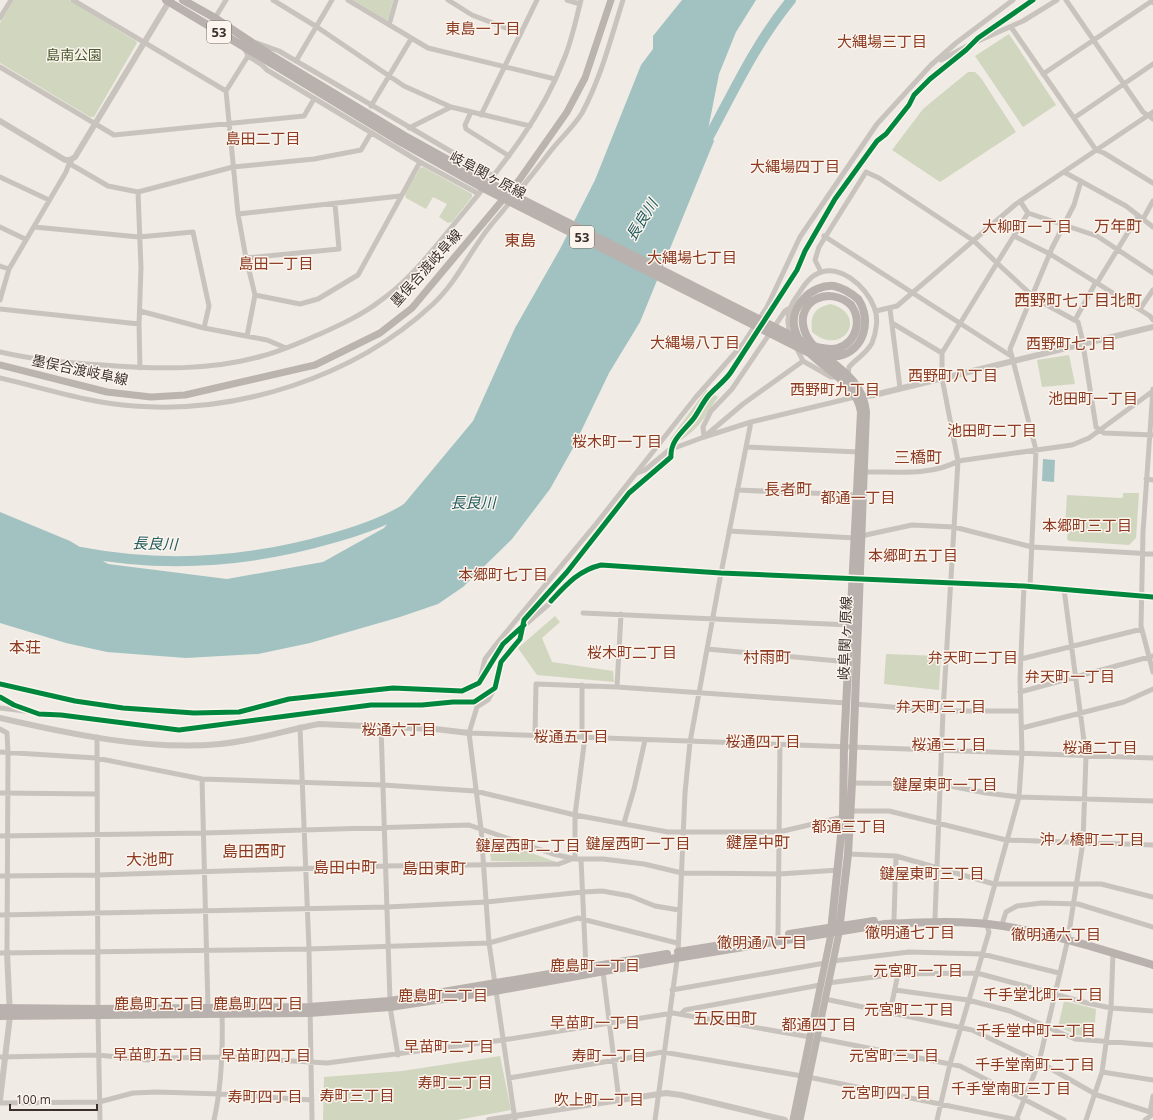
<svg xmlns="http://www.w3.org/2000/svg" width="1153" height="1120" font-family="'Open Sans','Noto Sans JP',sans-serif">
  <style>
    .green { fill: #d1d6bf }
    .water { fill: #a1c2c1 }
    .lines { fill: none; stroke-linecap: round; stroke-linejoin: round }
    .river { stroke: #a1c2c1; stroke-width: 10 }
    .minor { stroke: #c9c3be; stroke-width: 5 }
    .tertiary { stroke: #c9c3be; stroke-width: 6 }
    .secondary { stroke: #bab3ae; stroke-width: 7 }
    .primary { stroke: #b8b1ad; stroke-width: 8 }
    .primary-bridge { stroke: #b8b1ad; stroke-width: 8 }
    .cycleway-casing { stroke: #fbf5ee; stroke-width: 8 }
    .cycleway { stroke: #00873e; stroke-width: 5 }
    .labels { text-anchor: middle; stroke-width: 3; stroke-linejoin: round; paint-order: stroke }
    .shield { fill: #fbf5ee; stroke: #756b66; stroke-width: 1 }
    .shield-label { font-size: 13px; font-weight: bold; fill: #3b302b }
    .park-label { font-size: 14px; fill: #4a5a2e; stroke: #fbf5ee }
    .street-label { font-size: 14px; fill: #3b302b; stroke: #fbf5ee }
    .neighbourhood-label { font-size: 15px; fill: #8c3b22; stroke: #fbf5ee }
    .water-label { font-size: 15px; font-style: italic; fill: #1f5a5e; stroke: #fbf5ee }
    .quarter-label { font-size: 16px; fill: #8c3b22; stroke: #fbf5ee }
  </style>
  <rect width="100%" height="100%" fill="#f0ebe5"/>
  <!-- green -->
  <path class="green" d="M14,0H69L136,41L137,43L94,117H90L0,63V23Z
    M353,0H393L388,19L386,20Z
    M1009,34L1056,105L1023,127L975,56Z
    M968,72H975L981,78L1016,132L940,182L892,150L923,109Z
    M423,167L472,194V197L452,222L448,223L439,217L447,204L433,197L426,209L406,198L405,194L420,168Z
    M831,304C870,316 842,358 812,332C810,316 814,307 831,304Z
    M1069,355L1075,384L1042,387L1037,360Z
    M706,390L718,397C702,422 697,432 669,447L671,438Z
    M1123,493H1139L1136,538L1129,545L1069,541L1067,539L1068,528L1065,527L1067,495L1121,498L1123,497Z
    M555,616L560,622L542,638L552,662L613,671L614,682L537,675L518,648Z
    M886,654L941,656L939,690L884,684Z
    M488,837L556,862L491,861Z
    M1064,1001L1096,1009L1094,1037L1077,1035L1058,1027Z
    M500,1056L511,1110L457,1120H323L324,1077L402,1071Z"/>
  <!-- water -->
  <path class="water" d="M682,0H756L736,32L719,74L708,130L714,141L640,322L609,373L573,448L550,489L512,539L463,587L438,604L400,617L310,643L258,654L186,658L107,652L66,643L0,623V512L70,541L108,564L227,579L323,562L384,528L473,421L515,328L560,249L595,180L641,65L653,49V36Z
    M1043,459L1055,460L1054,482L1042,481Z"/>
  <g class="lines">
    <!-- river -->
    <path class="river" d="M704,146C732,95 754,45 791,0
      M80,552C164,568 251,562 333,538C358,531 385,522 407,508"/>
    <!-- minor -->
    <path class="minor" d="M73,0L226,91
      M273,0L317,27L404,86L451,107L530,126
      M348,0L428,48L555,79
      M448,0L472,15L519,33
      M567,0L580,4
      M1066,0L1143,112L1153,119
      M0,18L11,0
      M215,18L226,0
      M389,25L396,0
      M1011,27L1096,150L1104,153L1153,183
      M257,43L279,51L493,176
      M244,47L248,56L226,91L238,214L246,258L255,295L247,336
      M248,56L262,65L267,70L420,162L479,194
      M941,60L969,45L1023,21L1057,0
      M296,61L332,0
      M0,67L114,135L304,116L314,99
      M1043,74L1152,1
      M371,106L411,39
      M471,112L465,125L466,129L509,156
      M481,115L537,0
      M1074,118L1153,64
      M409,128L451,107
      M70,160L72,165L108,186L138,192L233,167L314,159L361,150L371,133
      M1064,172L1126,206L1153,227
      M0,177L49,200
      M138,192L141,268L139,324L140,368
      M1020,201L1028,213L1097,236L1153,273
      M1028,213L997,263L1036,299L1078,322L1082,338L1096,427L1104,433L1153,435
      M238,214L400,196
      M1143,219L1153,201
      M0,227L25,239
      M34,227L139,237L193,232L209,306L204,328
      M824,236L1011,356
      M1014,236L1050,254L1150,316L1153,320
      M246,258L339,249L335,204
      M0,266L9,269
      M821,272L815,260L819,247L866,172L879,178L974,241L997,263L942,353V378L958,461L943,711L935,918
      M1097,283L1138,216
      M255,295L300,304L318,299L358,275L420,162
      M0,300L9,269L66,172L70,161
      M0,309L139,324
      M890,309L900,388
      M1140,309L1153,290
      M140,311L204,328L267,340L286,348
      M876,311L897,306L1016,204L1153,112
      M1075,320L1096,282
      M892,323L942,353
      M791,336C785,321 788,308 797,296C802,289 807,279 815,275C838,261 866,286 874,307C879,318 876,333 872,343C866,354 857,358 849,367L848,375
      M0,352C34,360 68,363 102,365C155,369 211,371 262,356C282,351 301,342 320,334C340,325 362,315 380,301C413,278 438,243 464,212C503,165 542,117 564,59C572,40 576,19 581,0
      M803,361L831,377H837
      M0,378C44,388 88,403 134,406C239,414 354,377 432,305C458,281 469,252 491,225C512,200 533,174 553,148C563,136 574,126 582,113C601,78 611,38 623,0
      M1153,389L1143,532L1141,626L1153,672
      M704,437L743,404L803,361L796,347
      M704,437L703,427L711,411L732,389L785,311L790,308
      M746,447L859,452
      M861,472C892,471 930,477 958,461L1072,445L1089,438L1153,391
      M637,473L645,470L669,450L704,437L751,422L855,397
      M1146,479L1153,480
      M737,490L857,495
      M729,531L855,538
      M861,536L912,525L954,527L1032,547L1153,554
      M1030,586L1036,450L1010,349L1052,248L1074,205L1081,181
      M583,613L850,625
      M707,649L849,662
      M1021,659L1142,629
      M480,679L485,659L498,642L596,524L696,397L743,344L767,307L800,237L877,124L931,65L956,43L1013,0
      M0,684L75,701L123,708L194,713L239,712L289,699L393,688L462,691L479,683L503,644L549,604L576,576L590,567L601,565L853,579
      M617,687L621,614
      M1020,692L1153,656
      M854,704L943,711H1021
      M0,708L179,730L371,705H422L453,702H474L494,688
      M300,727L309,949L312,1120
      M381,727L390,1001
      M1022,728L1124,702L1153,689
      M0,729L7,733L8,753L7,953
      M469,733L1153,758
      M535,735L536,684L617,687L846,703
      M97,737L98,1009
      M0,752L96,758L202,779L383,785L475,791L575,815L668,832H779L843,817
      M202,779L208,1008
      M852,783L940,784L986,793L1019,797L1153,801
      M0,793L97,794
      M850,811H889L1006,840L1153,845
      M624,823L634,789L645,740
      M0,836L204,833L469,825L553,854L575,859H603L644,864L682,873L779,874L839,870
      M848,854L896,856L994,884H1101L1153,897
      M575,859V815L585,737L582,731V685
      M581,859L586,968
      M0,876L98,875L386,866L559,864L572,859
      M0,915L387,907L487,902L583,892L602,891L630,896L655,906L679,910
      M894,919L896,856
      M1003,921L1006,912L1017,906L1042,903L1078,904L1153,927
      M778,936L780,744
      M0,953L309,949L489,943L578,918L677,943
      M833,961L909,952L982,954L1059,973
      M603,972L619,1100
      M828,983L898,974L977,973L1087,1003L1111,1008L1153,1011
      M672,990L825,963
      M895,990L968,1000L1010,1011L1075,1039L1153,1045
      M825,999L972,1030L1039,1062L1097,1095L1150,1112L1152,1115
      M390,1007L398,1055
      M890,1012L898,974
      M681,1014L685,1010L820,985
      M98,1015L100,1120
      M817,1038L960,1066L1064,1120
      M0,1057L98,1055L147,1060L166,1058L222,1057L327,1063L503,1040L673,1013L810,1037
      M1102,1072L1153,1080
      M808,1077L1018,1120
      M509,1078L663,1052L802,1076
      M0,1103L99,1102L133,1093L157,1092L220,1094L312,1100
      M1150,1112L1153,1096
      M214,1120C222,1084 223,1048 222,1012
      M515,1120L489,943L481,829L469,733L477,707L488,700L495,688L501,662L520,639L524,625
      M655,1120L678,953L685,793L690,742L721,573L751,422
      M937,1120L950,1064L989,932L985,920L1019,797L1022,753L1020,678L1024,586
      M1016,1120L1039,1062L1068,939L1083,842L1086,756L1064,589
      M1086,1120L1102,1072L1111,1008L1113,953
      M1145,1120L1153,1114"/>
    <!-- tertiary -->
    <path class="tertiary" d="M1152,0L1153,2
      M0,121L65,160H70L75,157L170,0
      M859,397L874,395L1153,327
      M856,579L1024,586L1153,597
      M0,718C69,734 150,751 220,744C254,741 286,730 319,724L435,729L469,733
      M0,1100L10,1016L7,953
      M489,1120L666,1093L681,1095L785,1120"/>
    <!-- secondary -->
    <path class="secondary" d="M0,365L107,392L151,397L185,395L315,365L380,333L412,308L520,179L567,112L585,78L611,0
      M793,1120L831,934
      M800,1120L839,933"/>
    <!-- primary -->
    <path class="primary" d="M166,0L271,63
      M183,0L215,18L275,58
      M831,931L843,817L844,746L861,412C855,374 805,365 795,330C788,307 812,284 834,286C843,288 851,293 858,299
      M839,931L848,854L852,783L866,412C861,366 813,361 804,329C796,301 829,285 851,305
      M789,934L874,921
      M678,952L746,941
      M0,1008L98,1009L309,1007L390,1001L667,954
      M0,1016L309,1013L390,1007L495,991L676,958L885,924C924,922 965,920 1003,926C1054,934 1104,950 1153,965"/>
    <!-- primary-bridge -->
    <path class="primary-bridge" d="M275,58L403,135L486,181L810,345C818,347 829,351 838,348C857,342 862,320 851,305
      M271,63L399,141L483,188L807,352C817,355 827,358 838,356C865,351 872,319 858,299"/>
    <!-- cycleway casing -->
    <g class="cycleway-casing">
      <path id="cycleway" d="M551,601C566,585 579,570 601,565L721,573L1024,586L1153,597
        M0,684L75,701L123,708L194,713L239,712L289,699L393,688L462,691L479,683L503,644L524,625
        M0,697L14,705L39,714L61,715L179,730L371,705H422L453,702H474L495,688L501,662L520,639L524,620L567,572L629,493L671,457C670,440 684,431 694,418C699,411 703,402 709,395C716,387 725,381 731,372L797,270L805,251L835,199L877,141L886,134L909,105L914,95L930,79L966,50L978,38L1033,0"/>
    </g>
    <!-- cycleway -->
    <use href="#cycleway" class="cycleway"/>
  </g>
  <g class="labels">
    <!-- shield labels -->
    <g class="shield">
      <rect x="207" y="21" width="24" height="22" rx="3"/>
      <rect x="570" y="226" width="24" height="22" rx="3"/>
    </g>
    <g class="shield-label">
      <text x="219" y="37">53</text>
      <text x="582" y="242">53</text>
    </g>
    <!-- park labels -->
    <g class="park-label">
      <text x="74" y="60">島南公園</text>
    </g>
    <!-- street labels -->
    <g class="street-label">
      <text transform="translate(488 175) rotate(28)" y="5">岐阜関ヶ原線</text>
      <text transform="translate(426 268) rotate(-48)" y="5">墨俣合渡岐阜線</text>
      <text transform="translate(80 370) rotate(12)" y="5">墨俣合渡岐阜線</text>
      <text transform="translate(845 638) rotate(-88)" y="5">岐阜関ヶ原線</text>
    </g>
    <!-- neighbourhood labels -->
    <g class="neighbourhood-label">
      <text x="483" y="34">東島一丁目</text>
      <text x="882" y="47">大縄場三丁目</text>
      <text x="263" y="144">島田二丁目</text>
      <text x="795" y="172">大縄場四丁目</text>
      <text x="1027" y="232">大柳町一丁目</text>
      <text x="692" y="263">大縄場七丁目</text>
      <text x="276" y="269">島田一丁目</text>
      <text x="695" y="348">大縄場八丁目</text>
      <text x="1071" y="349">西野町七丁目</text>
      <text x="953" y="381">西野町八丁目</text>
      <text x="835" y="395">西野町九丁目</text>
      <text x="1093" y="404">池田町一丁目</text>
      <text x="992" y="436">池田町二丁目</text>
      <text x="617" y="447">桜木町一丁目</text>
      <text x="858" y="503">都通一丁目</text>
      <text x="1087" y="531">本郷町三丁目</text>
      <text x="913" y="561">本郷町五丁目</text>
      <text x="503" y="580">本郷町七丁目</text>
      <text x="632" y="658">桜木町二丁目</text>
      <text x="973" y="663">弁天町二丁目</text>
      <text x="1070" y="682">弁天町一丁目</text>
      <text x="941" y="712">弁天町三丁目</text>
      <text x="399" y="735">桜通六丁目</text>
      <text x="571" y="742">桜通五丁目</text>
      <text x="763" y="747">桜通四丁目</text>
      <text x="949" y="750">桜通三丁目</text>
      <text x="1100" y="753">桜通二丁目</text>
      <text x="945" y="790">鍵屋東町一丁目</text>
      <text x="849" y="832">都通三丁目</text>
      <text x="1092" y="845">沖ノ橋町二丁目</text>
      <text x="638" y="849">鍵屋西町一丁目</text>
      <text x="528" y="851">鍵屋西町二丁目</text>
      <text x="932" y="879">鍵屋東町三丁目</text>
      <text x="910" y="938">徹明通七丁目</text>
      <text x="1056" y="940">徹明通六丁目</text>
      <text x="762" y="948">徹明通八丁目</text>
      <text x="595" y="971">鹿島町一丁目</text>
      <text x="918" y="976">元宮町一丁目</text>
      <text x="1043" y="1000">千手堂北町二丁目</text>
      <text x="443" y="1001">鹿島町二丁目</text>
      <text x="159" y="1009">鹿島町五丁目</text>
      <text x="258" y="1009">鹿島町四丁目</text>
      <text x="909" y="1015">元宮町二丁目</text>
      <text x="595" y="1028">早苗町一丁目</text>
      <text x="819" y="1030">都通四丁目</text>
      <text x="1036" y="1036">千手堂中町二丁目</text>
      <text x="449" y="1052">早苗町二丁目</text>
      <text x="158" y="1060">早苗町五丁目</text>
      <text x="266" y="1061">早苗町四丁目</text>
      <text x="609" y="1061">寿町一丁目</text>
      <text x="894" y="1061">元宮町三丁目</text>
      <text x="1035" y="1070">千手堂南町二丁目</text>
      <text x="455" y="1088">寿町二丁目</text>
      <text x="1011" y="1094">千手堂南町三丁目</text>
      <text x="886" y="1098">元宮町四丁目</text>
      <text x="357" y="1101">寿町三丁目</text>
      <text x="265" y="1102">寿町四丁目</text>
      <text x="599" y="1105">吹上町一丁目</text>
    </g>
    <!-- water labels -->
    <g class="water-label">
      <text transform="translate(642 220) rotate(-58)" y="5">長良川</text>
      <text x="473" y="508">長良川</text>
      <text transform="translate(155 544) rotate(2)" y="5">長良川</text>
    </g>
    <!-- quarter labels -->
    <g class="quarter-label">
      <text x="1118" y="232">万年町</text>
      <text x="520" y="246">東島</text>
      <text x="1078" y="306">西野町七丁目北町</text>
      <text x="918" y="463">三橋町</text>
      <text x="788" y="495">長者町</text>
      <text x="25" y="653">本荘</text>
      <text x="767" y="663">村雨町</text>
      <text x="758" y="848">鍵屋中町</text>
      <text x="254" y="857">島田西町</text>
      <text x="150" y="865">大池町</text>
      <text x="345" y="873">島田中町</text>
      <text x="434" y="874">島田東町</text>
      <text x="725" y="1024">五反田町</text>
    </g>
  </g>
  <!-- scale -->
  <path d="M10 1104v6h87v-6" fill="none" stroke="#3b302b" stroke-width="2"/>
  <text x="16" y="1104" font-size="12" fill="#3b302b" stroke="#fbf5ee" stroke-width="3" paint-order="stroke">100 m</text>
</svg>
